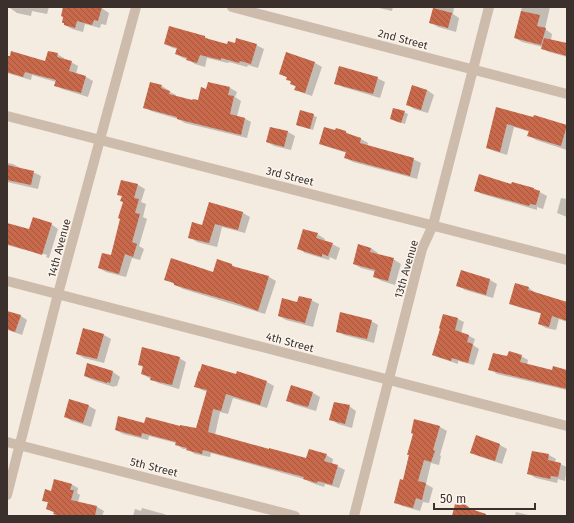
<svg xmlns="http://www.w3.org/2000/svg" width="574" height="523" font-family="'Fira Sans',sans-serif">
  <style>
    .shadow { fill: #0003 }
    .building { fill: url(#building-back-hatch) }
    .lines { fill: none; stroke-linecap: round; stroke-linejoin: round }
    .street { stroke: #cdbbac; stroke-width: 10 }
    .labels { text-anchor: middle; stroke-width: 3; stroke-linejoin: round; paint-order: stroke }
    .street-label { font-size: 11px; fill: #3b302b; stroke: #fbf5ee }
  </style>
  <defs>
    <pattern id="building-back-hatch" width="6" height="6" patternUnits="userSpaceOnUse"><rect width="6" height="6" fill="#c8694b"/><path d="M-1 5l2 2M0 0l6 6M5-1l2 2" fill="none" stroke="#a4573f"/></pattern>
  </defs>
  <rect width="100%" height="100%" fill="#f4ebe1"/>
  <!-- shadow -->
  <path class="shadow" d="M11,7H49L47,14L32,11L31,16L17,13L10,8Z
    M64,7H100L109,13L106,25L101,24L100,28L85,24L83,32L72,29L65,25Z
    M375,7H393L392,11Z
    M434,7H454L453,14L459,18L456,32L438,27L431,23Z
    M522,7H550L545,29L552,34L551,40L567,44V57L549,52L543,49V47L522,42L515,38Z
    M205,37L211,40L227,45H256L264,49L258,68L248,65L247,67L229,62L228,63L207,58L205,67L195,64L187,59L183,58L176,54L177,49L173,48L165,44Z
    M57,54L64,58V60L71,62L78,66L76,74L86,77L93,81L88,97L62,89L55,85L56,82L32,75L31,80L7,73V57L46,62Z
    M315,63L322,67L312,96L303,93L296,89V87L291,84L292,82L287,79L288,78L280,74Z
    M377,78L385,82L380,98L343,87L336,83Z
    M209,83L230,88L237,92L235,97L241,101L237,116L244,118L251,122L247,138L185,123L178,119L151,111L144,107L162,86L168,90V91L176,95V97L198,101L207,90Z
    M413,86L427,90L434,95L428,113L414,109L407,104Z
    M497,109L534,118L535,116L567,126V150L536,140L529,135L530,132L514,127L507,155L494,151L487,147Z
    M301,111L317,117L313,130L297,125Z
    M404,112L408,114L405,124L391,119Z
    M336,131L346,132L353,136L361,139L368,143L367,146L413,159L421,163L417,179L353,162L345,158L347,153L328,147L320,143Z
    M288,132L295,136L291,150L274,146L267,142Z
    M7,163L13,164L20,168L33,172L41,176L38,189L7,182Z
    M138,185L145,189L141,202L146,204L143,217L147,219L139,246L144,249L140,260L132,258L126,277L106,272L99,268L111,256L121,219L124,202L123,197L118,194Z
    M512,185L534,189L547,196L543,209L537,207V210L482,194L475,190Z
    M561,198L567,199V217L557,213Z
    M210,204L243,213L250,217L245,233L222,227L217,247L197,242L189,237L203,226Z
    M7,224L29,231L51,224L58,229L49,258L46,257L47,255L23,248L25,250L7,245Z
    M317,234L325,239L324,241L332,244L340,248L336,260L330,257L329,260L305,253L298,248Z
    M371,248L378,253L377,255L393,259L401,264L395,285L382,281L374,277L376,272L361,268L354,264Z
    M218,260L232,265L240,270L269,277L276,281L265,314L183,289L165,279L213,273Z
    M461,272L490,280L497,284L493,298L465,290L457,285Z
    M516,284L529,288L536,293L567,303V322L559,319L556,330L546,328L539,324L542,314L518,307L511,303Z
    M311,300L319,304L313,327L286,320L279,316L298,303Z
    M7,312L21,316L27,320L22,335L8,330L7,334Z
    M458,319L464,322L461,333L469,336L475,339L473,345L479,349L474,365L458,361V364L440,358L433,355L441,328Z
    M371,321L378,325L374,343L344,335L337,331Z
    M83,329L104,335L111,339L104,363L84,358L77,354Z
    M521,356L528,360L527,365L553,371H567V390L497,374L490,369L508,357Z
    M179,358L186,362L179,389L158,383L142,374L143,367L139,365Z
    M113,372L120,377L117,386H115L114,387L92,380L85,376Z
    M237,373L267,382L274,386L267,408L233,398L228,414L220,412L215,435L307,459L326,455L333,459L332,464L337,466L345,470L339,488L325,484L324,487L312,483L304,479L211,453L210,457L195,454L187,449H183L176,444V443L149,436L148,440L123,434L116,430L145,424L197,430L208,392L202,390L195,386L236,375Z
    M313,393L320,397L316,411L295,405L288,401Z
    M89,406L96,410L91,427L72,421L65,417Z
    M349,406L356,411L352,428L338,424L330,419Z
    M415,420L440,427L447,431L440,455L441,456L439,465L431,463L426,484L433,488L429,503L423,502L420,511L402,506L395,502L403,481L414,434Z
    M476,437L500,445L507,449L502,464L478,456L471,452Z
    M533,452L549,455L556,459L555,462L560,464L567,467L565,481L558,479L557,483L536,478L529,474Z
    M71,484L78,488L77,493L80,495L78,502L97,507L104,511L102,516H54L55,513L47,509L49,503L43,500L51,492Z
    M142,508L164,514L168,516H133L135,509L141,511Z
    M516,512L532,516H515Z"/>
  <!-- building -->
  <path class="building" d="M63,7H102L98,21L94,20L92,25L77,21L75,28L64,25V23H62L63,17L61,16Z
    M433,8L452,13L448,28L429,23Z
    M521,11L540,15L537,26L546,28L541,45L514,38Z
    M169,26L205,36V38L227,44L228,41L235,43L236,38L257,44L251,64L240,61L239,63L221,58V60L200,55L197,63L186,60L187,58L175,54L177,48L164,44Z
    M544,38L567,43V56L541,49Z
    M11,51L45,61L48,51L58,53L57,57L72,61L69,71L86,76L81,93L54,86L56,80L25,72L23,77L7,72V56H10Z
    M286,52L315,62L305,93L294,90L296,86L290,84L291,81L286,80L287,77L279,74Z
    M339,66L378,77L373,94L334,84Z
    M150,82L162,85L161,88L170,91L169,94L192,100L193,99L198,100L201,87L206,89L208,82L230,87L228,95L234,96L230,114L245,118L241,135L177,119V117L143,108Z
    M412,85L427,90L421,110L406,105Z
    M496,107L533,117L534,115L567,125L561,146L527,136L529,131L507,124L500,152L486,148Z
    M393,108L405,111L401,123L390,119Z
    M300,110L314,114L310,129L296,125Z
    M270,127L288,131L284,147L266,142Z
    M324,127L335,130L336,128L346,131V133L361,138L360,143L414,158L410,176L344,158L346,152L319,144Z
    M7,165L34,171L31,185L7,180Z
    M479,174L511,184L512,182L534,188V189L540,191L536,205L530,204L529,206L474,191Z
    M121,180L138,184L134,198L139,199L135,213L140,214L132,242L137,244L133,257L125,254L119,274L98,268L102,253L111,255L120,219L118,218L123,202L120,201L122,196L117,195Z
    M209,202L243,212L238,230L215,224L209,243L188,238L192,222L202,225Z
    M33,217L52,223L42,255L7,244V223L29,229Z
    M303,229L318,233L316,238L333,243L328,256L322,254V257L297,249Z
    M358,244L371,248L370,252L394,258L388,281L373,277L375,270L353,264Z
    M171,258L213,272L217,259L232,264V266L269,276L258,311L233,302L174,285V283L164,280Z
    M461,270L490,279L486,295L456,286Z
    M515,283L529,287L528,290L567,302V321L552,316L549,327L538,324L541,313L509,304Z
    M299,296L312,299L305,323L278,316L282,298L297,302Z
    M7,311L21,315L15,332L7,329Z
    M340,312L372,320L367,339L336,332Z
    M443,314L458,318L455,330L469,335L467,342L473,344L468,363L452,358L451,361L432,355L440,329L439,328Z
    M83,328L104,334L97,359L76,354Z
    M142,347L180,357L172,385L150,380L151,377L141,374L143,366L138,365Z
    M509,351L522,355L520,362L552,370L553,366L567,370V389L488,370L493,353L507,356Z
    M87,363L113,371L110,383L107,382V383L84,376Z
    M202,364L236,374L237,371L267,381L260,405L226,394L221,411L213,409L208,432L269,449V448L306,458L309,449L327,454L324,461L338,465L332,485L318,481L317,483L303,479L304,477L203,450L202,454L186,450L187,448L175,445L176,442L142,433L141,437L115,430L118,416L144,423L146,417L180,426V425L196,428L207,390L194,387L199,371H200Z
    M291,385L313,392L308,407L286,401Z
    M69,399L89,405L83,423L64,417Z
    M334,402L350,405L345,424L329,420Z
    M414,419L440,426L433,450L435,451L431,462L424,460L418,481L426,483L422,500L416,498L413,508L394,503L400,479L403,480L409,455H407L413,434L411,433Z
    M476,435L500,444L495,461L470,453Z
    M532,451L549,454L548,460L561,463L558,477L551,476L550,479L527,474Z
    M54,479L72,484L70,490H74L71,500L97,506L95,516H63L53,514L54,512L46,509L48,502L42,501L45,489L51,491Z
    M462,502L471,509L486,514V516H452L455,504L461,505Z"/>
  <g class="lines">
    <!-- street -->
    <path class="street" d="M232,7L567,94
      M7,116L567,260
      M7,281L567,426
      M7,442L295,516
      M7,495L58,294L136,7
      M354,516L422,249L433,225L489,7"/>
  </g>
  <g class="labels">
    <!-- street labels -->
    <g class="street-label">
      <text transform="translate(403 39) rotate(15)" y="4">2nd Street</text>
      <text transform="translate(290 176) rotate(14)" y="4">3rd Street</text>
      <text transform="translate(59 248) rotate(-75)" y="4">14th Avenue</text>
      <text transform="translate(406 269) rotate(-74)" y="4">13th Avenue</text>
      <text transform="translate(290 342) rotate(15)" y="4">4th Street</text>
      <text transform="translate(154 467) rotate(14)" y="4">5th Street</text>
    </g>
  </g>
  <!-- border -->
  <rect width="574" height="523" fill="none" stroke="#3b302b" stroke-width="16"/>
  <!-- scale -->
  <path d="M434 503v6h101v-6" fill="none" stroke="#3b302b" stroke-width="2"/>
  <text x="440" y="503" font-size="12" fill="#3b302b" stroke="#fbf5ee" stroke-width="3" paint-order="stroke">50 m</text>
</svg>
